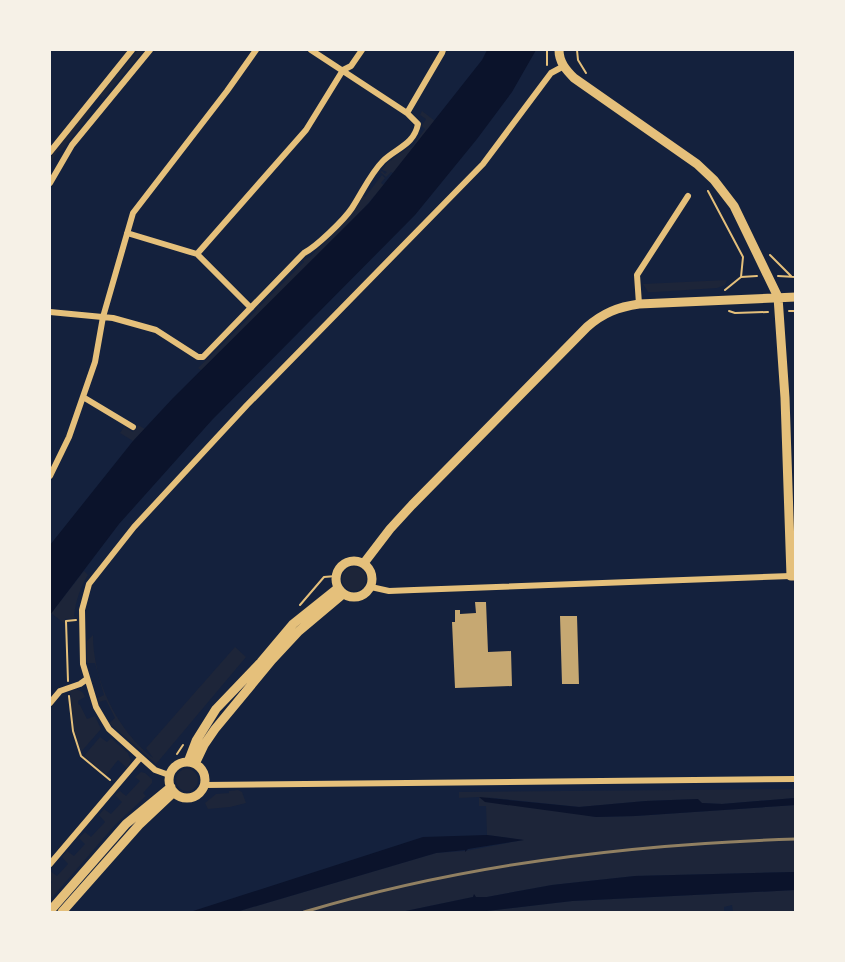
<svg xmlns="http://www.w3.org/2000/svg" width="845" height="962" font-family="Quicksand,sans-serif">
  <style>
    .green { fill: #1d2539 }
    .water { fill: #0b132b }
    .building { fill: #c6a872 }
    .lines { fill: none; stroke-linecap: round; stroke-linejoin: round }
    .path { stroke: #e5c07b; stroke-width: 2 }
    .minor { stroke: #e5c07b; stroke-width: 6 }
    .secondary { stroke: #e5c07b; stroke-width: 9 }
    .rail { stroke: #918062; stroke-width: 3 }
  </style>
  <rect width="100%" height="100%" fill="#14213d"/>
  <!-- green -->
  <path class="green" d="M138,50H144L103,98L100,95Z
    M89,108L92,111L61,151L57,152L50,165C49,149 78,120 89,108Z
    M422,111L435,121L394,174L391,172L386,177L380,172L382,171L385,174L387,172L382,170L387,163L409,147L411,148L425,129L422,126L426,119L420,115Z
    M382,175L385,178L381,183L384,185L357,216L202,371L198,368L256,311L258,305L260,306L304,262L303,260L310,257C328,238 352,219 363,196L365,197Z
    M727,280L725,285L717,288L656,292H648L643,284Z
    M138,425L145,429L133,441L120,433L124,427L133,432Z
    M342 579a12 12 0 1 1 24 0a12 12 0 1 1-24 0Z
    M84,571L88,575C80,588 76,600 74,616L77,618L65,619V624L51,613Z
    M93,635C93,681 117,730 153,758L146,748L235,647L246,657L156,764L109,723L115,718L106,700L99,702L98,698L104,695L95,663H87V641Z
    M70,690C77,689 83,690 85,697L78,701V704L80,705L87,719L95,716L101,729L81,752L74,730Z
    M100,737L107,742L111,738L128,753L131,761L127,768L118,760L106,775L84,756Z
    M176 780a11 11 0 1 1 22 0a11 11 0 1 1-22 0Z
    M141,772L145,773L152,779V783L143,793L146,796L115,825L50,900V885L52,882L50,880V871L57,876L68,864L62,857L67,851L74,856L85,844L79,838L85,832L91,837L105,822L99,815L104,809L111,814L122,802L115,795L120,791L126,796L140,781L135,777Z
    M795,789V798L722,804L701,803L697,799L646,801L579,807L485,797L596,817L635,816L795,805V872L635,876L552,885L487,897H475L473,895V897L401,912H236L436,853L465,851L523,840L487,835L486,806H479V797L459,798V792Z
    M238,790L242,792L246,803L230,807L208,809L205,803L216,794L229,793V791Z
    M795,890V912H733L732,905L724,907V912H478L572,901Z"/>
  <!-- water -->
  <path class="water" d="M487,50H536L512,92L477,139L415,215L212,420L119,524L50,615V545L133,441L173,398L369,203L482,60Z
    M479,797L579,807L646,801L698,799L702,803L722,804L795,798L796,805L635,816L596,817L485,802Z
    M487,835L524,840L468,849L465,852V850L436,853L236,912H190L423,837Z
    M795,872V890L572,901L478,912H401L473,897L474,894L476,897H487L552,885L635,876Z"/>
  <!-- building -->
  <path class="building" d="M475,602H486L488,652L511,651L512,686L455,688L452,622H455V610H460V614L476,613Z
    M560,616H577L579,684H562Z"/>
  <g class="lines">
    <!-- path -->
    <path class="path" d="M547,50V65
      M577,50L578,60L586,73
      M708,191L743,257L741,277
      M770,255L791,276
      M778,276L796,277
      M725,290L741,277L757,276
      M729,311L735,313L768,312
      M789,311H796
      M300,605L324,577L336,576
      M68,681L66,621L76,620
      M69,696L73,731L81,756L110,780
      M177,754L183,745"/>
    <!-- minor -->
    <path class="minor" d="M407,113L442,53L443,50
      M50,152L132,50
      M50,183L72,145L150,50
      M127,233L197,254L251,308
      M197,254L306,130L343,70L351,66L362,50
      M639,304L637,275L688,196
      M50,312L113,318L156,330L198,357H203L304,253C316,247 344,220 352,208C362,193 370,174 383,161C396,148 414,145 418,124L407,113L311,50
      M83,397L133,427
      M50,476L69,437L95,362L103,317L133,213L227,91L256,50
      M371,587L389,591L414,590L791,576
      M50,703L60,691L80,684L87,679
      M169,775L155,770L109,729L96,707L83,664L82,610L89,584L134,527L247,405L483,164L551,73L564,66
      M204,785L796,779
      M50,864L140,758"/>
    <!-- secondary -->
    <path class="secondary" d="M559,50C559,62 566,70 574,78L697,164L714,180L734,206L778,297L785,398L791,576H796
      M336 579a18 18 0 1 1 36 0a18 18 0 1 1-36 0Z
      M364,563L390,529L412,505L587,327C603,313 618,307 639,304L796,297
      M188,762L196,741L216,709L261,662L293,624L338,588
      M169 780a18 18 0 1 1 36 0a18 18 0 1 1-36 0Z
      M195,764L204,745L215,729L272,660L299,631L343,594
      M50,911L126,824L171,787
      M62,912L139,825L174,792"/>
    <!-- rail -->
    <path class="rail" d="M304,912C464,864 629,844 796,839"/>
  </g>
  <!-- border -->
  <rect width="845" height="962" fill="none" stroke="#f6f1e7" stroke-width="102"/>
</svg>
